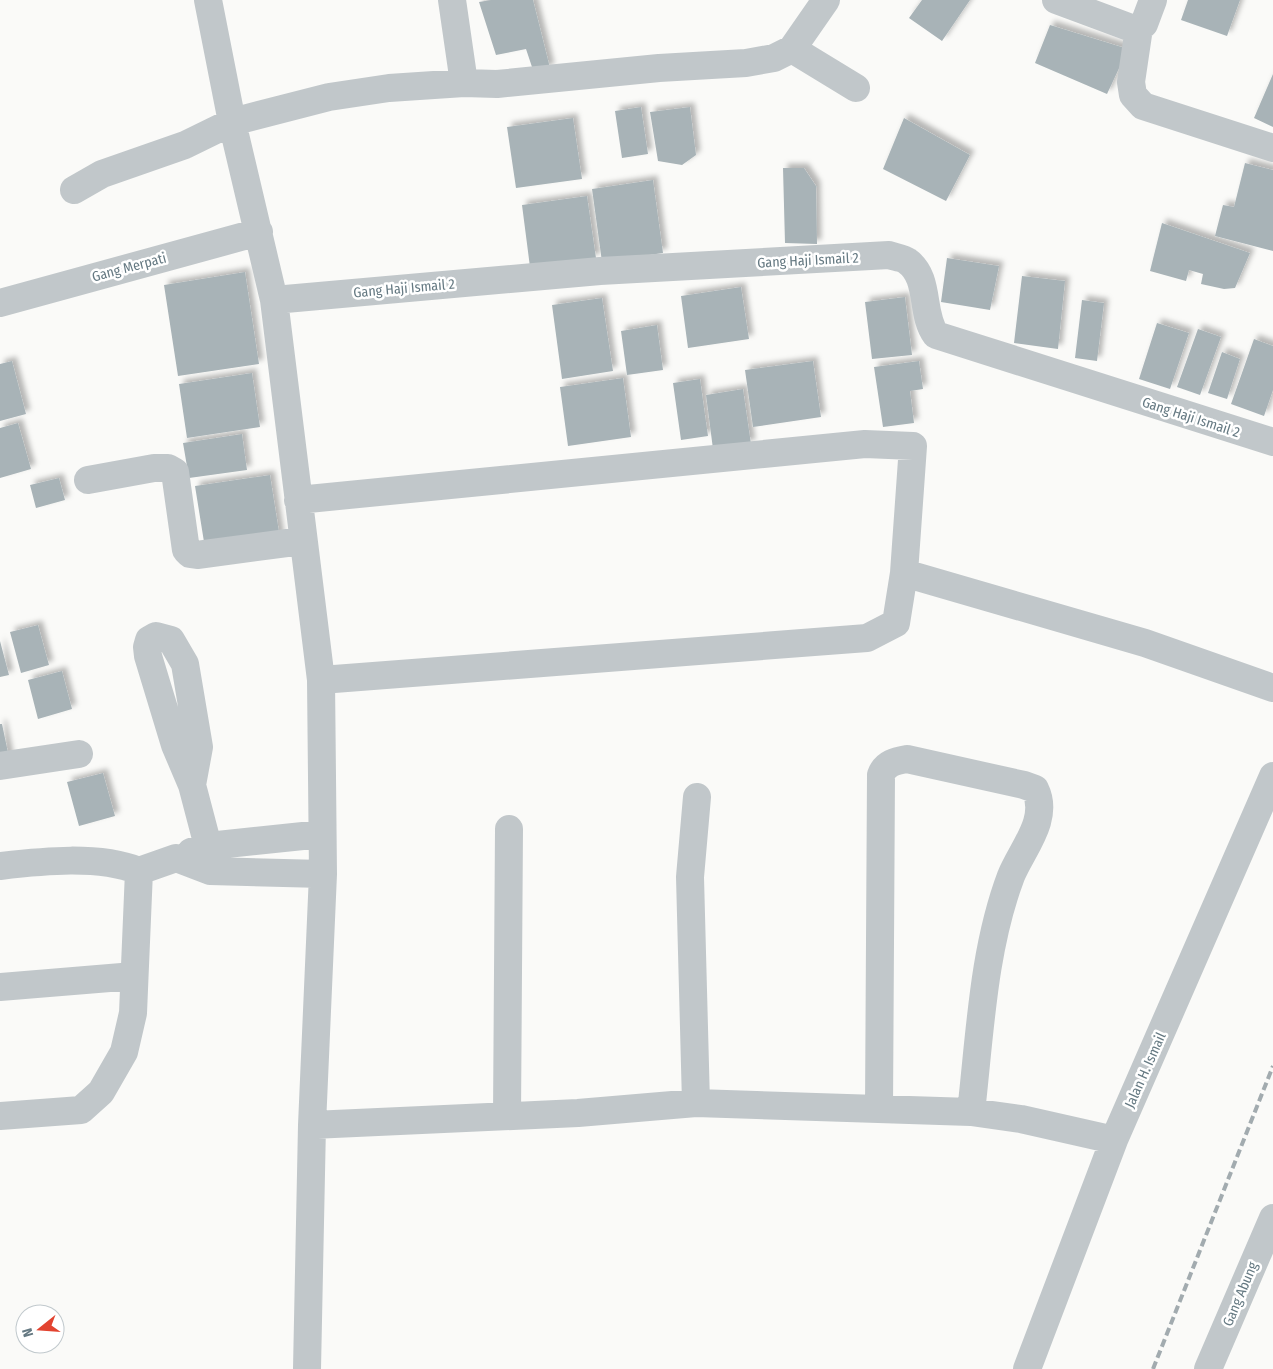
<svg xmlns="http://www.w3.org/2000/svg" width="1273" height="1369" font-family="'Fira Sans Condensed',sans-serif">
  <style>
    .building { fill: #a8b3b7; filter: url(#shadow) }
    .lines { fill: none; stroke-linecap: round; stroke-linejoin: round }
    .minor { stroke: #c1c7ca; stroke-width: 28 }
    .rail { stroke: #a2abaf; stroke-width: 4; stroke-dasharray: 8 4; stroke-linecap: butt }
    .labels { text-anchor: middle; stroke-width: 5; stroke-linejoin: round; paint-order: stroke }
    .street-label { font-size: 14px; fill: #657982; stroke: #fff }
  </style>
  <defs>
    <filter id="shadow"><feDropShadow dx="4.5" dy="-4.5" stdDeviation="2.5" flood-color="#0004"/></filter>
  </defs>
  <rect width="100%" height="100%" fill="#fafaf8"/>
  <!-- building -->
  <path class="building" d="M491,0H533L550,68L534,73L526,49L496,55L479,2Z
    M922,0H970L942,41L909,18Z
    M1188,0H1240L1227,36L1181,20Z
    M1050,25L1128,49L1107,94L1035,63Z
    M1273,74V127L1254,118Z
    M641,107L648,154L622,158L615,111Z
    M690,107L696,155L682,165L658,161L650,112Z
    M573,118L582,179L516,188L507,127Z
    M904,118L970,155L946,201L883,169Z
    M1245,163L1273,170V251L1215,236L1223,205L1234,207Z
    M783,168H804L816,186L817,244L785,243Z
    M653,180L663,253L602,262L592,189Z
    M587,196L596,258L530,267L522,205Z
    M1162,223L1250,253L1235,288L1224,289L1201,284L1203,274L1189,270L1186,281L1150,271Z
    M947,258L999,266L990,310L941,302Z
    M245,272L259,364L178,376L164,285Z
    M1022,276L1065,281L1058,349L1014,343Z
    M741,287L749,339L688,348L681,296Z
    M905,297L912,355L872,359L865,302Z
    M602,298L613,371L562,379L552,305Z
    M1082,300L1104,303L1097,361L1075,358Z
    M1157,323L1189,333L1170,389L1139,379Z
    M657,325L663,370L627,375L621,331Z
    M1198,329L1221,337L1200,395L1177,387Z
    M1254,339L1273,346V390L1264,416L1231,404Z
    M1222,352L1240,359L1227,399L1208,393Z
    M12,361L26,414L0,421V364Z
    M813,361L821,417L753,427L745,370Z
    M919,361L923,389L910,391L914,423L883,427L874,367Z
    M252,373L260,427L187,438L179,384Z
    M623,378L631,437L568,446L560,387Z
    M700,379L708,436L681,440L673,383Z
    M743,389L751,444L713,449L706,395Z
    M18,423L31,469L0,478V428Z
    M242,434L247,470L189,478L183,443Z
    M270,475L280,538L205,548L195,486Z
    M59,478L65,500L36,508L30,485Z
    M38,625L49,665L21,673L10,632Z
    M0,641L9,675L0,677Z
    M62,671L72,709L38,719L28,680Z
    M0,724H2L10,762L0,764Z
    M103,773L115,816L79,826L67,782Z"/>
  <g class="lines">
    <!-- minor -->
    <path class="minor" d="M208,0L232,122L274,300L321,680L323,874L312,1125L307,1369
      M452,0L464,83
      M1056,0L1134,29L1144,24L1153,0
      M1139,28L1131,82L1133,95L1143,106L1273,148
      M792,49L856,88
      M74,190L102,174L185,145L232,122L329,97L389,88L464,83L497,84L659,68L746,63L774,58L792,49L826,0
      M274,300L600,271L889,255C894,257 903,258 907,261C931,278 920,314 936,335L1273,442
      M0,303L259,232
      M88,480L154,468H168L175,472L186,550L190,554L197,555L302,541
      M298,500L865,444L913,446L904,573L896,623L867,638L321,680
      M904,573L1145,643L1273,688
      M0,766L79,754
      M192,785L199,747L185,664L171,640L156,636L149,640L147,647L148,656L175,745L192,785L208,846
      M191,852L208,846L322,834
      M0,866C43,861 99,855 139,871
      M0,987L134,976
      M696,1103L690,877L697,797
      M879,1109L881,775C885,763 896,761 907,759L1024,785L1035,789C1050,819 1022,849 1011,876C983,950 980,1034 971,1112
      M0,1116L81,1110L101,1092L124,1052L133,1013L139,871L176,858L210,871L323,874
      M507,1116L509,829
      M312,1125L578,1113L696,1103L971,1112L1021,1119L1114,1140
      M1027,1369L1114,1140L1273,776
      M1208,1369L1273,1218"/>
    <!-- rail -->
    <path class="rail" d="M1153,1369L1273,1066"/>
  </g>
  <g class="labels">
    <!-- street labels -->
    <g class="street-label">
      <text transform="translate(808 260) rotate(-3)" y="5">Gang Haji Ismail 2</text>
      <text transform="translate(129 267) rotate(-15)" y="5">Gang Merpati</text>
      <text transform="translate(404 288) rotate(-5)" y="5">Gang Haji Ismail 2</text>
      <text transform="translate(1191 417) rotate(18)" y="5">Gang Haji Ismail 2</text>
      <text transform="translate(1145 1070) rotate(-66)" y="5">Jalan H. Ismail</text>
      <text transform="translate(1240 1294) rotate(-67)" y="5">Gang Abung</text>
    </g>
  </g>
  <!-- north arrow -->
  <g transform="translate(40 1329) rotate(253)"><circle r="24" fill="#ffffff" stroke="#c1c9cd"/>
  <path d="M0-4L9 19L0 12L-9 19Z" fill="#e24330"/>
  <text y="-8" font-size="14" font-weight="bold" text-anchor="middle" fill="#657982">N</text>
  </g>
</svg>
